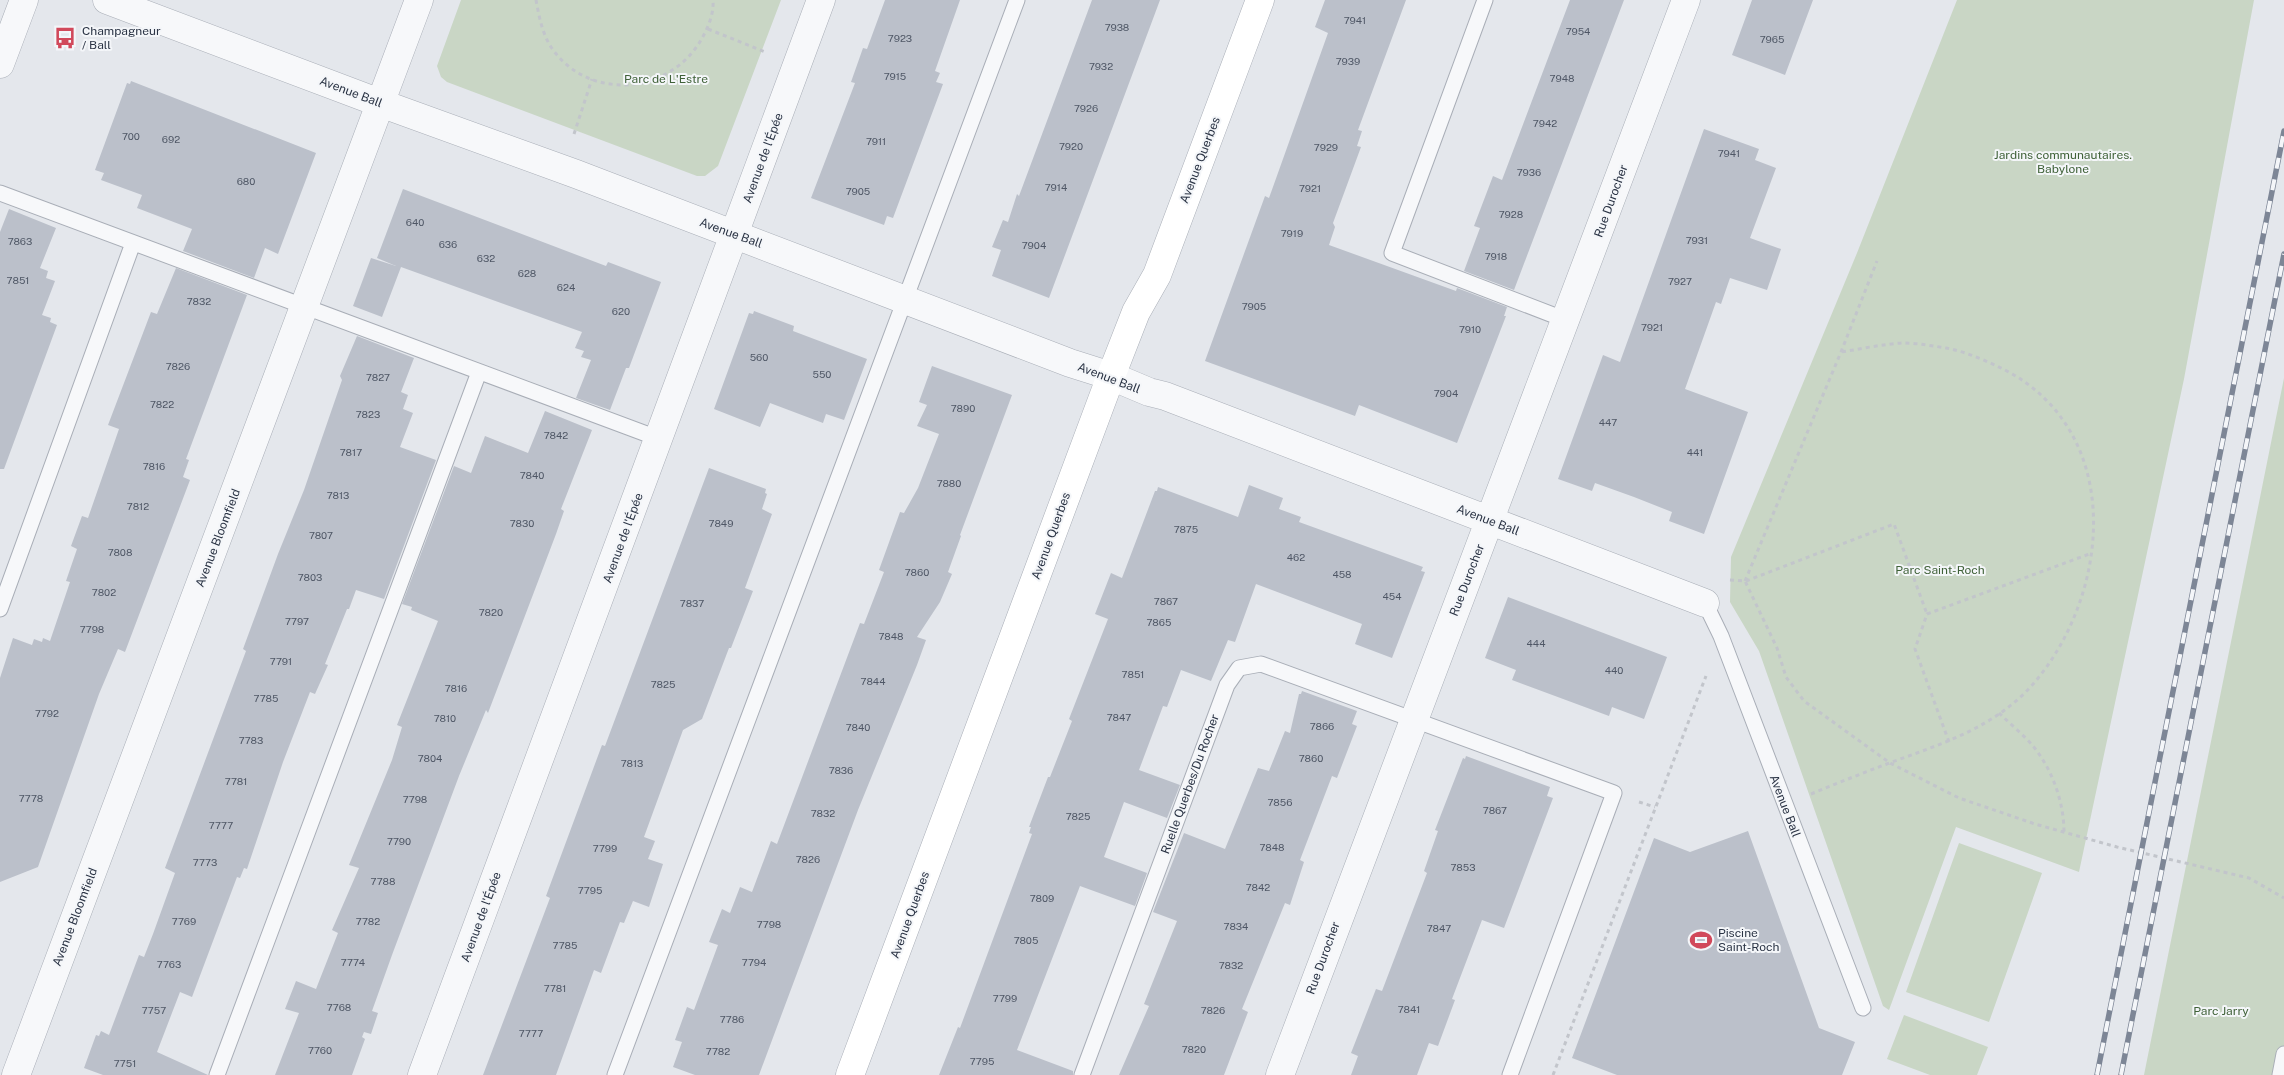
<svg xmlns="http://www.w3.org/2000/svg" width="2284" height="1075" font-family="'Public Sans',sans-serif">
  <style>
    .green { fill: #c9d6c5 }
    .building { fill: #bbc0ca }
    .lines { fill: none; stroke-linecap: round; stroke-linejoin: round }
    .lane-casing { stroke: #a9aeb7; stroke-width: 17 }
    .street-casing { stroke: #a9aeb7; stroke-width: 29 }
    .secondary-casing { stroke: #a9aeb7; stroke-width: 29 }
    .path { stroke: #c2c5cb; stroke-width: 3; stroke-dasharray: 4 4; stroke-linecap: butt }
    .lane { stroke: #f7f8fa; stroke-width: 15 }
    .street { stroke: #f7f8fa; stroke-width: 28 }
    .secondary { stroke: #fff; stroke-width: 28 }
    .rail-casing { stroke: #7d8696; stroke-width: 5.5 }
    .rail { stroke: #f4f6f9; stroke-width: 4; stroke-dasharray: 11; stroke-linecap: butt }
    .labels { text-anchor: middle; stroke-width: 4; stroke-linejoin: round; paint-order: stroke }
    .number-label { font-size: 10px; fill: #4f5766 }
    .poi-label { font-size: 12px; fill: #2b3445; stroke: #f4f6f9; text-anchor: start }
    .park-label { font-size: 12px; fill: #3f6138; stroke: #f4f6f9 }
    .street-label { font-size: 12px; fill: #2b3445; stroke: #f4f6f9 }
  </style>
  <rect width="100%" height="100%" fill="#e4e7ec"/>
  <!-- green -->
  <path class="green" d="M461,0H781L718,166L705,176H697L447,82L441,77L437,66Z
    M1957,0H2254L2184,379L2079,872L1956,827L1889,1010L1883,1006L1759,651L1730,602L1731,557L1857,253Z
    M2284,378V1075H2144Z
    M1959,843L2042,873L1989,1022L1906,992Z
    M1904,1015L1988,1047L1977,1075H1930L1887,1059Z"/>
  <!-- building -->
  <path class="building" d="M885,0H960L935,71L940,73L936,82L943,84L893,218L887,216L884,225L811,198L855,83L851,82L863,48L867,49Z
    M1092,0H1160L1049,298L992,276L1001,250L992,247L1003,220L1008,222L1017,194L1019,196Z
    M1325,0H1406L1358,130L1362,131L1357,146L1361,147L1333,223L1335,227L1329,245L1456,291L1457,288L1507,307L1504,316H1506L1457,443L1359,405L1355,416L1205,361L1265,196L1269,198L1328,33L1315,27Z
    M1570,0H1624L1514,290L1464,271L1480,228L1474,226L1493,176L1502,180Z
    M1752,0H1813L1785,75L1732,55Z
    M131,81L316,153L278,254L265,248L254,278L183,251L192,229L137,208L142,195L101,180L104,173L95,170L127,83L130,84Z
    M1704,129L1759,149L1755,160L1776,168L1750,238L1781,249L1767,290L1730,278L1721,304L1716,302L1685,389L1748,412L1704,534L1669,521L1672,512L1634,497L1595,483L1592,491L1558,479L1603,355L1620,362Z
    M403,189L606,266L608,262L661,282L629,368H626L610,410L576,398L591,360L581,357L584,351L575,348L582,332L401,267L382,317L353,306L371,258L396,266L377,258Z
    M9,209L56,228L40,268L48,271L46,278L55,281L42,315L51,318L50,322L57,325L4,469H0V232Z
    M176,268L247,295L186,459L189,460L183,477L190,480L125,652L118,649L99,694L38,867L0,882V678L13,638L32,645L34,639L42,642L43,638L50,641L70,582L66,581L77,549L71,546L82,516L88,518L119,429L108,425L151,312L157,314Z
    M754,311L794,326L793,331L867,359L844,420L826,414L823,423L770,403L760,427L714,409L749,313L753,314Z
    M357,336L414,358L401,392L408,395L403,409L413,413L400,447L436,460L384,599L356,590L349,609H347L325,664L328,665L315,694L310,692L283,762L247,869L244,868L240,878L237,877L192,997L180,992L157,1052L208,1075H103L84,1068L96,1035L99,1036L101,1031L109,1035L139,955L144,957L153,934L175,873L165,868L246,651L243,649L278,554L304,490L342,380L340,376Z
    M932,366L1012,395L960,535L961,536L948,572L952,574L940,602L917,637L926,640L917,665L858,810L759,1075H695L673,1067L682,1042L675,1040L687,1007L694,1010L718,945L709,942L722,909L730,913L740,887L752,892L771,841L777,844L860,623L864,624L884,572L879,570L900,512L904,513L918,488L939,434L917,426L927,405L919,402Z
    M545,411L592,430L561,509L564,511L556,534L504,671L488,713L486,710L459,776L392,955L372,1011L378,1013L371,1034L364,1032L362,1037L365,1039L352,1075H275L299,1013L285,1009L296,981L316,989L338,933L332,930L359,868L349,865L392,760L402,727L397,725L438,621L411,610L412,607L402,604L454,466L471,473L485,436L528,453Z
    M709,468L766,489L765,493L767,494L762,509L772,514L745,588L753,591L731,648H729L702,719L683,730L644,837L655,841L648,859L663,864L649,907L633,901L624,923L620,922L601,973L594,970L556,1075H483L550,898L546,896L602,745L605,746Z
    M1249,485L1283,498L1279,509L1301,517L1299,522L1423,567L1421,571L1425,572L1392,658L1355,644L1362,624L1256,584L1235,642L1228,640L1211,681L1181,670L1167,707L1163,706L1139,770L1180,785L1167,818L1124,802L1104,857L1147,873L1135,906L1080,886L1017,1050L1073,1071V1075H939L958,1027L960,1028L1032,834L1029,833L1031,827H1029L1048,777H1050L1072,721L1069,719L1108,619L1095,614L1111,573L1122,578L1155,491H1157L1158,487L1238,517Z
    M1508,597L1667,657L1644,719L1612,707L1609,716L1512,680L1516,670L1485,658Z
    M1302,691L1357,711L1352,724L1357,726L1337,778L1332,776L1300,860L1304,862L1290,905L1285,903L1242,1009L1248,1012L1224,1075H1119L1149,1006L1144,1004L1177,921L1153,912L1184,833L1225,849L1258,768L1269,771L1285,731L1290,733L1299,694H1301Z
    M1466,756L1550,787L1547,796L1553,798L1504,928L1482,920L1452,999L1455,1000L1438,1046L1429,1043L1417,1075H1351L1358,1056L1351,1053L1376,989L1382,991L1427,873L1424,871L1438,831L1435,830L1463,758L1465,759Z
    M1748,831L1819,1028L1855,1042L1842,1075H1617L1572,1058L1654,838L1690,852Z"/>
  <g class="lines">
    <!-- lane casing -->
    <g class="lane-casing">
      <path id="lane" d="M1485,0L1392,253L1566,320
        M0,193L660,439
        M1705,603L1721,636L1863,1008
        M0,609L133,243
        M217,1075L479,372
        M615,1075L1017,0
        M1082,1075L1227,685L1239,668L1261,664L1614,793L1510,1075
        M2280,1075L2284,1054"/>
    </g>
    <!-- street casing -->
    <g class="street-casing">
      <path id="street" d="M107,0L380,103L576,174L1070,363L1111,376L1149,392L1165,396L1705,603
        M0,64L24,0
        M16,1075L419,0
        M422,1075L821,0
        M1280,1075C1413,716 1552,359 1686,0"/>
    </g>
    <!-- secondary casing -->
    <g class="secondary-casing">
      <path id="secondary" d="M850,1075L1111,376L1136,312L1157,275L1260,0"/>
    </g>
    <!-- path -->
    <path class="path" d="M536,0C539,16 542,33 551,47C588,102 669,95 701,40C708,28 714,14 713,0
      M708,29L765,52
      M574,134L592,79
      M1730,580L1745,581L1777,648L1786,677L1804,701L1890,763L1959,798L2035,824L2117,847L2249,878L2284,898
      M1745,581L1841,352L1877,261
      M1746,581L1894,524L1927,614
      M1999,713C2010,724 2023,734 2033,746C2052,769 2064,802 2064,832
      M1949,742L1915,649L1927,614L2092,553
      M1811,794C1838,783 1865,772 1892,762C1947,742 2001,725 2039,677C2112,585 2122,431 2005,370C1987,361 1967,352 1946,348C1933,346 1917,343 1903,343C1883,344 1861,349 1841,352
      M1639,802L1655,807
      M1553,1075L1706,676"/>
    <!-- lane -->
    <use href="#lane" class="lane"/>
    <!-- street -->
    <use href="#street" class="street"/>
    <!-- secondary -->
    <use href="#secondary" class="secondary"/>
    <!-- rail casing -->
    <g class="rail-casing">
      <path id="rail" d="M2097,1075L2284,131
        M2121,1075L2284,254"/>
    </g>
    <!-- rail -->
    <use href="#rail" class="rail"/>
  </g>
  <!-- icons -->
  <defs>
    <g id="bus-bare" transform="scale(1.725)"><path d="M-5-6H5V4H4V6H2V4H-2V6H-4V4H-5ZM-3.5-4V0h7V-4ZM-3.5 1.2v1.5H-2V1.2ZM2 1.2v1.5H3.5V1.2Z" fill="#d1495b" stroke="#f4f6f9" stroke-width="2.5" paint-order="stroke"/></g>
    <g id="stadium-bare" transform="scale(1.725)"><path d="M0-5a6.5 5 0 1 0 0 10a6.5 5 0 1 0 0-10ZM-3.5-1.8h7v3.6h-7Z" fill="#d1495b" stroke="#f4f6f9" stroke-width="2.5" paint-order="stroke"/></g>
  </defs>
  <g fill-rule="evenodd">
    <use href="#bus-bare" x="65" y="38"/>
    <use href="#stadium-bare" x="1701" y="940"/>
  </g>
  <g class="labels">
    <!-- number labels -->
    <g class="number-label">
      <text x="1355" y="24">7941</text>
      <text x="1117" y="31">7938</text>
      <text x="1578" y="35">7954</text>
      <text x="900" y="42">7923</text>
      <text x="1772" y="43">7965</text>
      <text x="1348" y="65">7939</text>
      <text x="1101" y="70">7932</text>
      <text x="895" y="80">7915</text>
      <text x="1562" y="82">7948</text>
      <text x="1086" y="112">7926</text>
      <text x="1545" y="127">7942</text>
      <text x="131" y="140">700</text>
      <text x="171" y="143">692</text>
      <text x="876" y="145">7911</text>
      <text x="1071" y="150">7920</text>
      <text x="1326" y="151">7929</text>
      <text x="1729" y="157">7941</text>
      <text x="1529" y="176">7936</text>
      <text x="246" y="185">680</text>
      <text x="1056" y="191">7914</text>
      <text x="1310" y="192">7921</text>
      <text x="858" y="195">7905</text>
      <text x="1511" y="218">7928</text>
      <text x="415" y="226">640</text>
      <text x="1292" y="237">7919</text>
      <text x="1697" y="244">7931</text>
      <text x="20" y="245">7863</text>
      <text x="448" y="248">636</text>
      <text x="1034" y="249">7904</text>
      <text x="1496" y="260">7918</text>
      <text x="486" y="262">632</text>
      <text x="527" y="277">628</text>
      <text x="18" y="284">7851</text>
      <text x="1680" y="285">7927</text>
      <text x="566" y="291">624</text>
      <text x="199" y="305">7832</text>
      <text x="1254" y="310">7905</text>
      <text x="621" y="315">620</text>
      <text x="1652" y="331">7921</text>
      <text x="1470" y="333">7910</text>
      <text x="759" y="361">560</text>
      <text x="178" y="370">7826</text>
      <text x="822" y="378">550</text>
      <text x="378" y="381">7827</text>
      <text x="1446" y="397">7904</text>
      <text x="162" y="408">7822</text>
      <text x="963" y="412">7890</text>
      <text x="368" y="418">7823</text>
      <text x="1608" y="426">447</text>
      <text x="556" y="439">7842</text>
      <text x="351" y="456">7817</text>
      <text x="1695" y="456">441</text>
      <text x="154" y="470">7816</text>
      <text x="532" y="479">7840</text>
      <text x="949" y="487">7880</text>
      <text x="338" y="499">7813</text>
      <text x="138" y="510">7812</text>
      <text x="522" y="527">7830</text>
      <text x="721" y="527">7849</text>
      <text x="1186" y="533">7875</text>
      <text x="321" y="539">7807</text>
      <text x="120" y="556">7808</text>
      <text x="1296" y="561">462</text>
      <text x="917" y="576">7860</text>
      <text x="1342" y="578">458</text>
      <text x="310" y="581">7803</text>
      <text x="104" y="596">7802</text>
      <text x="1392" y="600">454</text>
      <text x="1166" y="605">7867</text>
      <text x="692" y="607">7837</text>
      <text x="491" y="616">7820</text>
      <text x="297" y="625">7797</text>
      <text x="1159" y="626">7865</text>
      <text x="92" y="633">7798</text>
      <text x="891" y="640">7848</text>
      <text x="1536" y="647">444</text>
      <text x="281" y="665">7791</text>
      <text x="1614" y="674">440</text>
      <text x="1133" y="678">7851</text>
      <text x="873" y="685">7844</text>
      <text x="663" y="688">7825</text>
      <text x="456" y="692">7816</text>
      <text x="266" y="702">7785</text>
      <text x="47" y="717">7792</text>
      <text x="1119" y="721">7847</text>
      <text x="445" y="722">7810</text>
      <text x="1322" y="730">7866</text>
      <text x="858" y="731">7840</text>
      <text x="251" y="744">7783</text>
      <text x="430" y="762">7804</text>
      <text x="1311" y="762">7860</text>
      <text x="632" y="767">7813</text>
      <text x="841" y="774">7836</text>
      <text x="236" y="785">7781</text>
      <text x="31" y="802">7778</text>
      <text x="415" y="803">7798</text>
      <text x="1280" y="806">7856</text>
      <text x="1495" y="814">7867</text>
      <text x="823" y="817">7832</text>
      <text x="1078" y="820">7825</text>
      <text x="221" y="829">7777</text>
      <text x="399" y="845">7790</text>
      <text x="1272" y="851">7848</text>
      <text x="605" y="852">7799</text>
      <text x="808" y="863">7826</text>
      <text x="205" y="866">7773</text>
      <text x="1463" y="871">7853</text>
      <text x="383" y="885">7788</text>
      <text x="1258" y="891">7842</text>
      <text x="590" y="894">7795</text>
      <text x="1042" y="902">7809</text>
      <text x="184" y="925">7769</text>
      <text x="368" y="925">7782</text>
      <text x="769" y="928">7798</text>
      <text x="1236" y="930">7834</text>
      <text x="1439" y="932">7847</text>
      <text x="1026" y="944">7805</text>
      <text x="565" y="949">7785</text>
      <text x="353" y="966">7774</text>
      <text x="754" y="966">7794</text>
      <text x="169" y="968">7763</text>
      <text x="1231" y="969">7832</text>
      <text x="555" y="992">7781</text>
      <text x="1005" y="1002">7799</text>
      <text x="339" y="1011">7768</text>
      <text x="1409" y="1013">7841</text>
      <text x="154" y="1014">7757</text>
      <text x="1213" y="1014">7826</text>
      <text x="732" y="1023">7786</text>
      <text x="531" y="1037">7777</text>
      <text x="1194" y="1053">7820</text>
      <text x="320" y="1054">7760</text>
      <text x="718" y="1055">7782</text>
      <text x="982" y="1065">7795</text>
      <text x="125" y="1067">7751</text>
    </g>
    <!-- poi labels -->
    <g class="poi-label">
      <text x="82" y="35">Champagneur<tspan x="82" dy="14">/ Ball</tspan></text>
      <text x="1718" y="937">Piscine<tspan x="1718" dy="14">Saint-Roch</tspan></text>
    </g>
    <!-- park labels -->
    <g class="park-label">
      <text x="666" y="83">Parc de L'Estre</text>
      <text x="2063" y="159">Jardins communautaires.<tspan x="2063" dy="14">Babylone</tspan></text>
      <text x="1940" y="574">Parc Saint-Roch</text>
      <text x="2221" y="1015">Parc Jarry</text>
    </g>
    <!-- street labels -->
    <g class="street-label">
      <text transform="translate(351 92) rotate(21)" y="4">Avenue Ball</text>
      <text transform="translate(763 158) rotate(-70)" y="4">Avenue de l'Épée</text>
      <text transform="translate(1200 160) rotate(-69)" y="4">Avenue Querbes</text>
      <text transform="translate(1611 201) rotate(-70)" y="4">Rue Durocher</text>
      <text transform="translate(731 233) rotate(20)" y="4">Avenue Ball</text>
      <text transform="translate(1109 378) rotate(21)" y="4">Avenue Ball</text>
      <text transform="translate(1488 520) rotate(21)" y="4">Avenue Ball</text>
      <text transform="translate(1051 536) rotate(-70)" y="4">Avenue Querbes</text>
      <text transform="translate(218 538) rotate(-69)" y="4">Avenue Bloomfield</text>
      <text transform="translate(623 538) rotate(-70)" y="4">Avenue de l'Épée</text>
      <text transform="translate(1467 580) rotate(-69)" y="4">Rue Durocher</text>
      <text transform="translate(1190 784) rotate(-70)" y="4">Ruelle Querbes/Du Rocher</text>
      <text transform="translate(1785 806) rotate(69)" y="4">Avenue Ball</text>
      <text transform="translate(910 915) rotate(-70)" y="4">Avenue Querbes</text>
      <text transform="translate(75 917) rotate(-69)" y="4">Avenue Bloomfield</text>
      <text transform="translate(481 917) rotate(-70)" y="4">Avenue de l'Épée</text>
      <text transform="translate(1323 958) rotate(-70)" y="4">Rue Durocher</text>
    </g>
  </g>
</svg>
